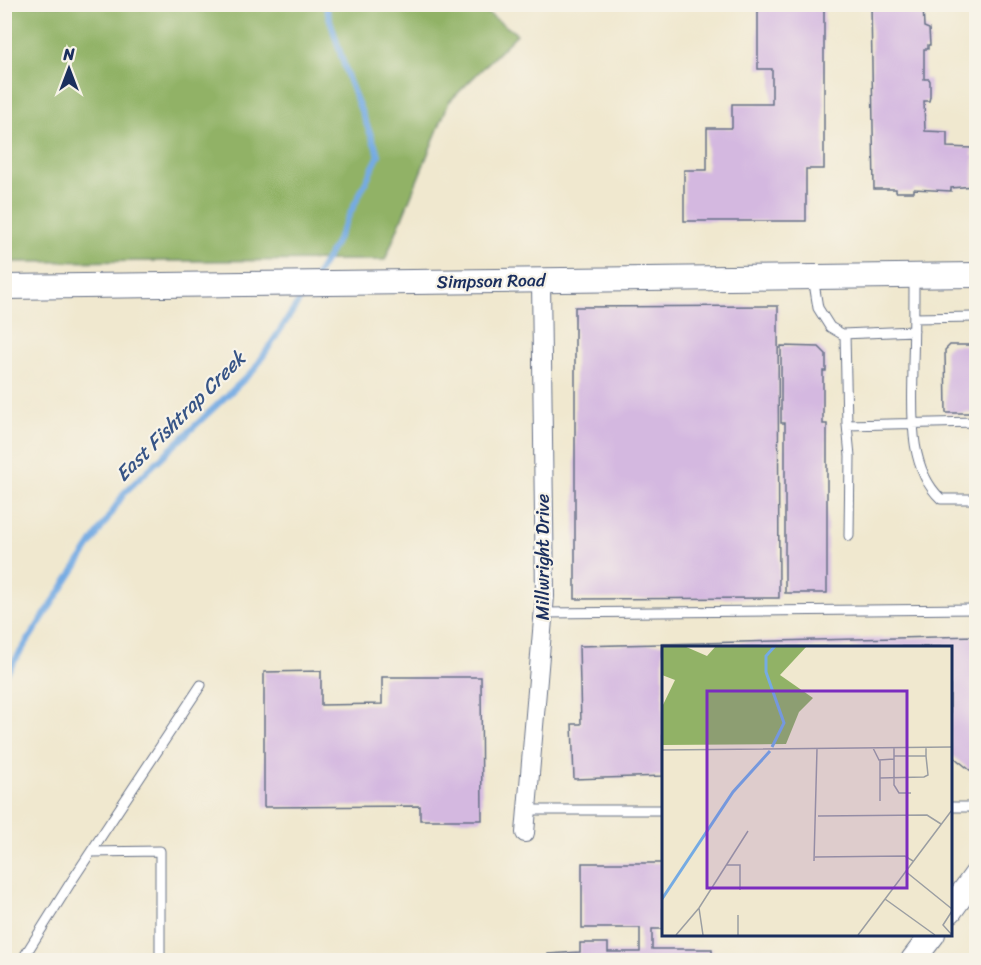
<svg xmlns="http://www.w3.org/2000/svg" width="981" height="965" font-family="Sriracha,sans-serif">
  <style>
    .forest { fill: #91b266; stroke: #567062; stroke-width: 1.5 }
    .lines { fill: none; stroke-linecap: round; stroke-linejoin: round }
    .stream { stroke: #75abe3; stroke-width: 6 }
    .building { fill: #d4b8e0 }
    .lane-casing { stroke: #667086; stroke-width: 11 }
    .street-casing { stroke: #667086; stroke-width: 20 }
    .secondary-casing { stroke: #667086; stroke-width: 26 }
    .lane { stroke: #fff; stroke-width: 9 }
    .street { stroke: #fff; stroke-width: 18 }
    .secondary { stroke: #fff; stroke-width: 24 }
    .labels { text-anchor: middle; stroke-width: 4.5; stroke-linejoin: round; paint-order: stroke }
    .street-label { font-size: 18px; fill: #1b2f5e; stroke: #f7f3e8 }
    .water-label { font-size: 20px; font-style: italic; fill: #365486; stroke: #f7f3e8 }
    .inset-river { fill: none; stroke: #75abe3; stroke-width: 3 }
    .inset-road { fill: none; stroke: #9b9ea2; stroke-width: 1.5 }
    .view { fill: #7b2cbf; fill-opacity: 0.15; stroke: #7b2cbf; stroke-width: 3 }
    .inset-edge { fill: none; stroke: #1b2f5e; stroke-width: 3 }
  </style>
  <rect width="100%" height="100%" fill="#f7f3e8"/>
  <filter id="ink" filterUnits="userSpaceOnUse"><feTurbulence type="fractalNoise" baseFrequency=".0167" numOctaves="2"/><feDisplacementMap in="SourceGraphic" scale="12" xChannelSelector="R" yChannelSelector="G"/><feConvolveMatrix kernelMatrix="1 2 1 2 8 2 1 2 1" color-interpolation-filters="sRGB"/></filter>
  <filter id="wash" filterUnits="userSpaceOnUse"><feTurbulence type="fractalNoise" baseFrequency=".008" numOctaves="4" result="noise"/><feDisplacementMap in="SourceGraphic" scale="24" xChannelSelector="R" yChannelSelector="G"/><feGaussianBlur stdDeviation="1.35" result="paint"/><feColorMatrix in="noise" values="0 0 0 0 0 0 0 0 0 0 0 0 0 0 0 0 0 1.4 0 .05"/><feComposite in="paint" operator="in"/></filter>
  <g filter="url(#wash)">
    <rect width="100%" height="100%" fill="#f0e8cf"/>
    <!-- forest -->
    <path class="forest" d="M4,5H476L517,34L449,102L385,260L5,262Z"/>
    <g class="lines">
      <!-- stream -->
      <path class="stream" d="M316,276L332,250L379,155L349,81L325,4
        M4,677L125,492L254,370L307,289"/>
    </g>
    <g id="blocks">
      <!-- building -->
      <path class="building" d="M758,4H824V169H806V221H684V170H707V128H732V104H772V69H758Z
        M871,4H923L924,27L929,29L930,45H928V49H924V79H929L930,81V97L929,101H924L925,131L947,132V147L972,148V156H974L973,186L951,188V191L914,189V192H896V189H874Z
        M778,306L779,598L575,599V307Z
        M950,345H976V413H946L945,350Z
        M781,346L819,347L826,354V371H823V424H827V593H785V423H781Z
        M976,636V775L950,754V647H663V776L574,779L572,724H581L579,646Z
        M321,671V705L382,704V677H481L482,820H420V806L264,807V672Z
        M582,863H663V929H652V949H712V960H548V954L580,952V943H608V952H640V928H582Z"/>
    </g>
  </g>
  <g filter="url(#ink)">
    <use href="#blocks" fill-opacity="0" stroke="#667086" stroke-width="1.5"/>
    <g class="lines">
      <!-- lane casing -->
      <g class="lane-casing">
        <path id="lane" d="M914,276C914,305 914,334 913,363C913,407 906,466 941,499H976
          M813,277L818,308L830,327L842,334L914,331
          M914,318L976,317
          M845,334L847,425L976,422
          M847,425L850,456L849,536
          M544,613L976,609
          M950,807H970L976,811
          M527,810H663
          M91,852L160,851V960
          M22,960L71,882L201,685"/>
      </g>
      <!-- street casing -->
      <g class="street-casing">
        <path id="street" d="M525,833L545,596L541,281"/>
      </g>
      <!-- secondary casing -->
      <g class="secondary-casing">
        <path id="secondary" d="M4,287L976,275
          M950,911L976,875
          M913,960L933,934"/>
      </g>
      <!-- lane -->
      <use href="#lane" class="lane"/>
      <!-- street -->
      <use href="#street" class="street"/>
      <!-- secondary -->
      <use href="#secondary" class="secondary"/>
    </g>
  </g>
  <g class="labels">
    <!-- street labels -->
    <g class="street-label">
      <text transform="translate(491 281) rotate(-1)" y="6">Simpson Road</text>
      <text transform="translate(543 557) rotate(-90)" y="6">Millwright Drive</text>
    </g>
    <!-- water labels -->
    <g class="water-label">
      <text transform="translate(180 416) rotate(-45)" y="7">East Fishtrap Creek</text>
    </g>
  </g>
  <!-- overview -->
  <g transform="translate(662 646)">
    <rect width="290" height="290" fill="#f0e8cf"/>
    <path d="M0,0H22L45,10L54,0H145L118,29L151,52L137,66L124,98L0,99V61L13,34L0,29Z" fill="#91b266"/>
    <path class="inset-river" d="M110,101L122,77L104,26V10L113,0M0,253L71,146L108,105"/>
    <path class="inset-road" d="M211,102L217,114L232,113M232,102V139L237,147H249M0,104L290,101M232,110H264V101M218,114V132L262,131L266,129L264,110M218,132V155M156,170L265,169L279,178M153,211L243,210L251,215M152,215L155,103M64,219H78V244M243,225L290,263M223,253L273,289M37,262L41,289M290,265L281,279L290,289M76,269V289M14,289L37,262L86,185M196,289L290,164"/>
    <path class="view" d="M45,45H245V242H45Z"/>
    <rect width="290" height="290" class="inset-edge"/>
  </g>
  <!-- margin -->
  <rect width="981" height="965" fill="none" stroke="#f7f3e8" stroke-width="24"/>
  <!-- north arrow -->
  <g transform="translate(69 69)" stroke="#f7f3e8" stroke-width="4.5" paint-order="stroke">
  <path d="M0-4.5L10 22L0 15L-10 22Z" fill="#1b2f5e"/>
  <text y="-9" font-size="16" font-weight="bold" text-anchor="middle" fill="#1b2f5e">N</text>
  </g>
</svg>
